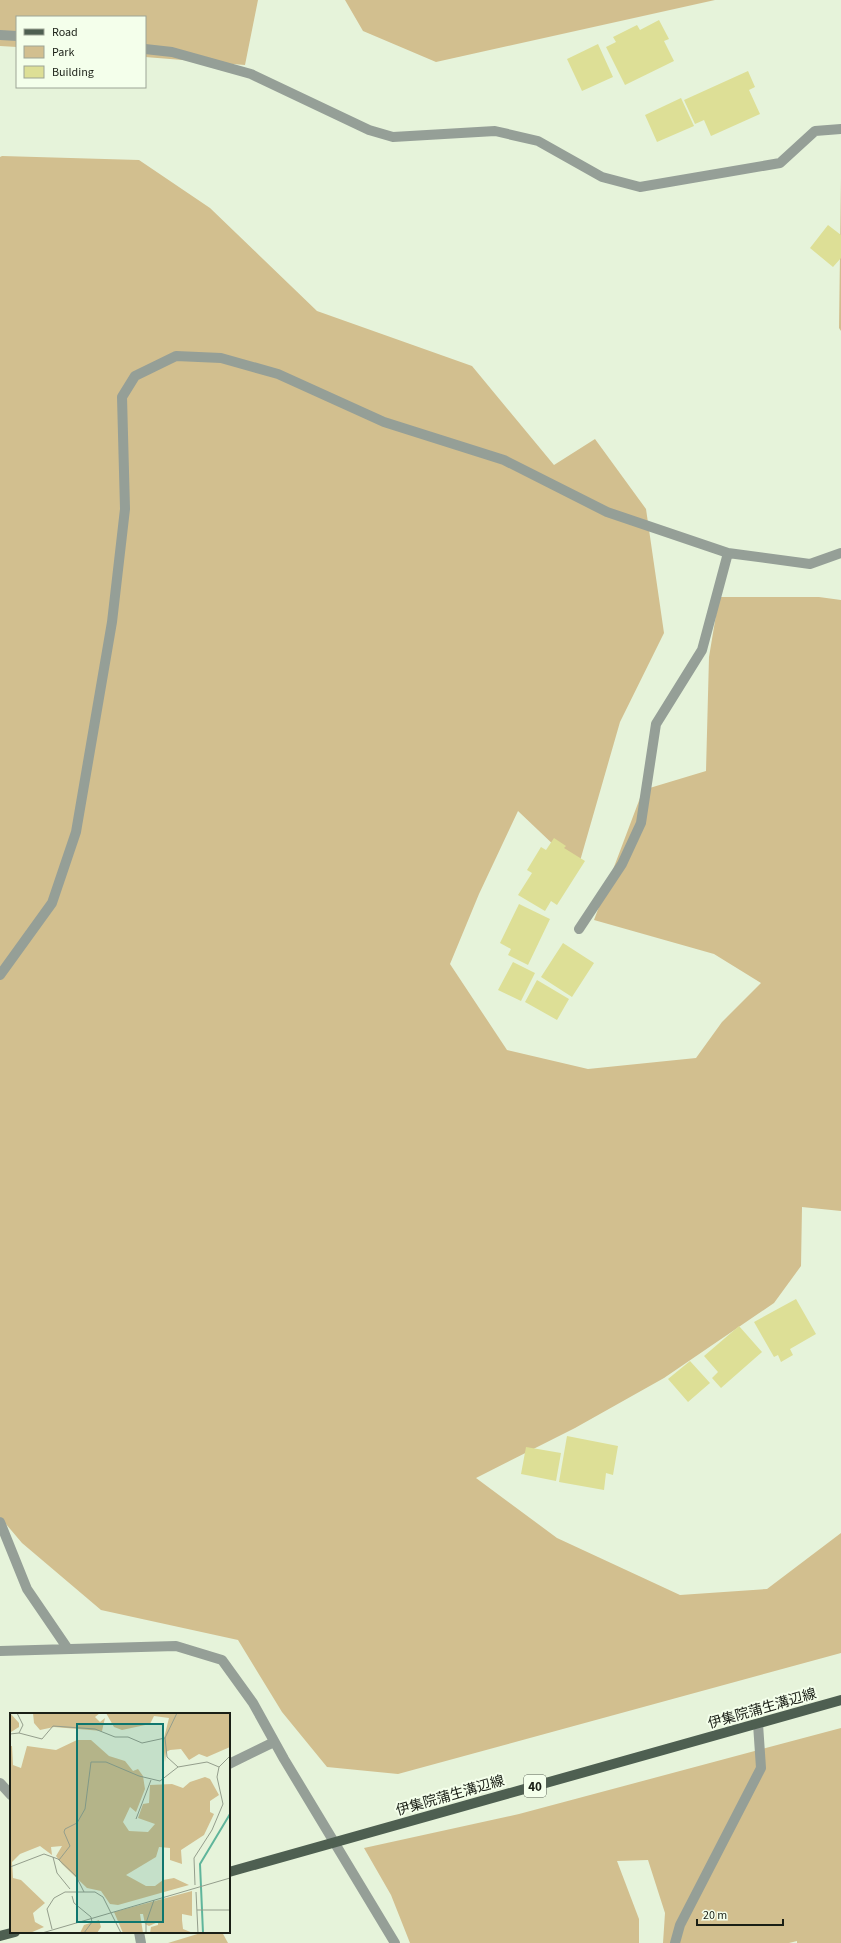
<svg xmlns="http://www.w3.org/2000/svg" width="841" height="1943" font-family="'Source Sans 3','Noto Sans JP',sans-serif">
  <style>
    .green { fill: #d2bf8f }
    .building { fill: #dddf96 }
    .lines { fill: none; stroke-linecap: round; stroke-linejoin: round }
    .minor { stroke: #959f97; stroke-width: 10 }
    .primary { stroke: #4e5f51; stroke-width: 10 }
    .labels { text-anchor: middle; stroke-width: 4; stroke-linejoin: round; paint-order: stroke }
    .shield { fill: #f4ffeb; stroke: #5b6256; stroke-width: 1 }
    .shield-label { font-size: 13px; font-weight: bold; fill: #1a1f16 }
    .street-label { font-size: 14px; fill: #1a1f16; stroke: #f4ffeb }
    .inset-river { fill: none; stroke: #5fb59b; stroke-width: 2 }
    .inset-road { fill: none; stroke: #949e8c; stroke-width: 1 }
    .view { fill: #0f766e; fill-opacity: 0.15; stroke: #0f766e; stroke-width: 2 }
    .inset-edge { fill: none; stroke: #1a1f16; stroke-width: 2 }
  </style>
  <rect width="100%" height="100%" fill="#e6f3da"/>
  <!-- green -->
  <path class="green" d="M0,0H258L245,65L145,57V17H17V47L0,46Z
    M345,0H715L436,62L363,31Z
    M2,156L139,160L210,208L317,311L472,366L554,465L595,439L646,509L664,633L620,722L578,868L518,811L479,894L450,964L507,1050L588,1069L696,1058L722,1022L761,983L714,954L594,920L643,790L706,771L709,657L719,597H819L841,600V1211L802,1207L801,1266L774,1303L664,1378L575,1428L476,1478L557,1538L680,1595L767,1589L841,1533V1653L398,1774L327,1767L282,1712L238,1640L101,1610L22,1543L0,1517V157Z
    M841,178V331L839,328Z
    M841,1728V1943H797V1941L789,1943H663L665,1913L648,1860L617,1861L639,1919V1943H410L391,1895L364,1848L519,1814Z
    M204,1932H222L228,1943H168Z"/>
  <!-- building -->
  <path class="building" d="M659,20L669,39L664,41L674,61L625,85L606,47L616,42L613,37L637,25L640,30Z
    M598,44L613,77L582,91L567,59Z
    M748,71L755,87L749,90L760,114L711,136L704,120L695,124L684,100Z
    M681,98L694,126L657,142L645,115Z
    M828,225L841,235V258L833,267L810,248Z
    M554,838L566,846L564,848L585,861L557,905L551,901L545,911L518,895L532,873L527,870L541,847L546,850Z
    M519,904L550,919L528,965L508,955L511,949L500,943Z
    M563,943L594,963L572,997L541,977Z
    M513,962L535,973L521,1001L498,990Z
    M537,980L569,999L557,1020L525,1002Z
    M796,1299L816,1334L790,1349L793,1355L781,1362L778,1355L774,1357L754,1322Z
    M739,1326L762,1352L721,1388L712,1378L718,1372L704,1356Z
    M690,1361L710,1383L688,1402L668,1379Z
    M567,1436L618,1446L613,1475L606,1473L604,1490L559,1482Z
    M526,1447L561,1453L556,1481L521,1474Z"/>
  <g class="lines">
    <!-- minor -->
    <path class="minor" d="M0,35L17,36
      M145,49L172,52L251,74L369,130L393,137L495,131L538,141L602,177L640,187L780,163L815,131L841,129
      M579,929L622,864L641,823L656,724L702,650L728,553
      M0,975L52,903L76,832L112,622L125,509L122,397L135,376L176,356L221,358L278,374L384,422L504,460L607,512L728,553L810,564L841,553
      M0,1522L27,1589L68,1649
      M0,1651L176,1646L222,1660L253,1703L284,1759L395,1943
      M229,1764L274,1742
      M0,1783L11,1795
      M139,1932L141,1943
      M675,1943L680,1925L761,1768L758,1724"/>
    <!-- primary -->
    <path class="primary" d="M229,1872L841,1700
      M0,1936L15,1932"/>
  </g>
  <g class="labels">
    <!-- shield labels -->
    <rect class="shield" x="524" y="1775" width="22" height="22" rx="3"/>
    <g class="shield-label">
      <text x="535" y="1791">40</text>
    </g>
    <!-- street labels -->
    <g class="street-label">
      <text transform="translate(762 1708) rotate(-16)" y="5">伊集院蒲生溝辺線</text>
      <text transform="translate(450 1795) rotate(-16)" y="5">伊集院蒲生溝辺線</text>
    </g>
  </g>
  <!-- overview -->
  <g transform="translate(10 1713)">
    <rect width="220" height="220" fill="#e6f3da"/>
    <path d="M0,0L9,10V14L1,19ZM23,0H90L85,4L90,9L95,5L92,18L44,14L30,17L24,10ZM96,0H220V34L197,44L189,41L179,47L171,36L160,37L156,39L155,49L153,29L159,5L144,3L140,11L112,17L104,14ZM67,27H81L99,43L115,48L123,58L128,56L133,63L135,76L126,99L120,94L113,109L119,118L138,119L145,111L128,105L133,91L139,90L140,72L162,71L173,75L180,69L195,64L200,66L209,82L200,88V99L204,101L194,122L171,137L172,151L160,147V135L149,134L146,144L116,162L136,173H145L153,167L164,165L179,172L108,192L100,191L91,178L77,175L52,151L46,143L52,133L41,134L42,142L30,133L10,141L2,149L3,165L11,167L35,190L23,200L25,209L34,214L20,220H0V33H2L3,52L11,55L17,33L46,37ZM182,178V203L172,201V207L173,216L183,220H140L141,214L148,212V209L139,213L135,211L133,201H130L133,220H113L104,199ZM89,207L91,214L87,220H70L74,212Z" fill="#d2bf8f"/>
    <path class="inset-river" d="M193,220L190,151L220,101"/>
    <path class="inset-road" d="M7,0L13,12L9,20M167,0L155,25L157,44L168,54L197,49L209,54M0,21L9,20L32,26L43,13L85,16L105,24H118L132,30L155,25M126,106L141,67M43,144L47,160L60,176M49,147L60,133L54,119L55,116L67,110L75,96L81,49H96L129,63L150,68L168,54M0,154L34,141L48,146L66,163L74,179M185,172L184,145L202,117L213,91L207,64L209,54L220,43M186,179L188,220M62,183L64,190L81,204L82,209L74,220M187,197H220M42,216L37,196L44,185L55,179H85L93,184L111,220M32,220L220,165M136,220V210L144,187"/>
    <path class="view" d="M67,11H153V209H67Z"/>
    <rect width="220" height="220" class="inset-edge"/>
  </g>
  <!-- legend -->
  <rect x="16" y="16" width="130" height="72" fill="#f4ffeb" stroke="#9da596"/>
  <rect x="24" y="29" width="20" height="6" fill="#4e5f51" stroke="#9da596"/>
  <text x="52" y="36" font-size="12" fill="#1a1f16">Road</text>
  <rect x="24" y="46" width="20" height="12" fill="#d2bf8f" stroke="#9da596"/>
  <text x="52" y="56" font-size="12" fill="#1a1f16">Park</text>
  <rect x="24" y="66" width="20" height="12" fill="#dddf96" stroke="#9da596"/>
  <text x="52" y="76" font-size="12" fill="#1a1f16">Building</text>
  <!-- scale -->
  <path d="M697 1919v6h86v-6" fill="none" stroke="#1a1f16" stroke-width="2"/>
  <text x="703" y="1919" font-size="12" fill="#1a1f16" stroke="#f4ffeb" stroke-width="3" paint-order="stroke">20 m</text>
</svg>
